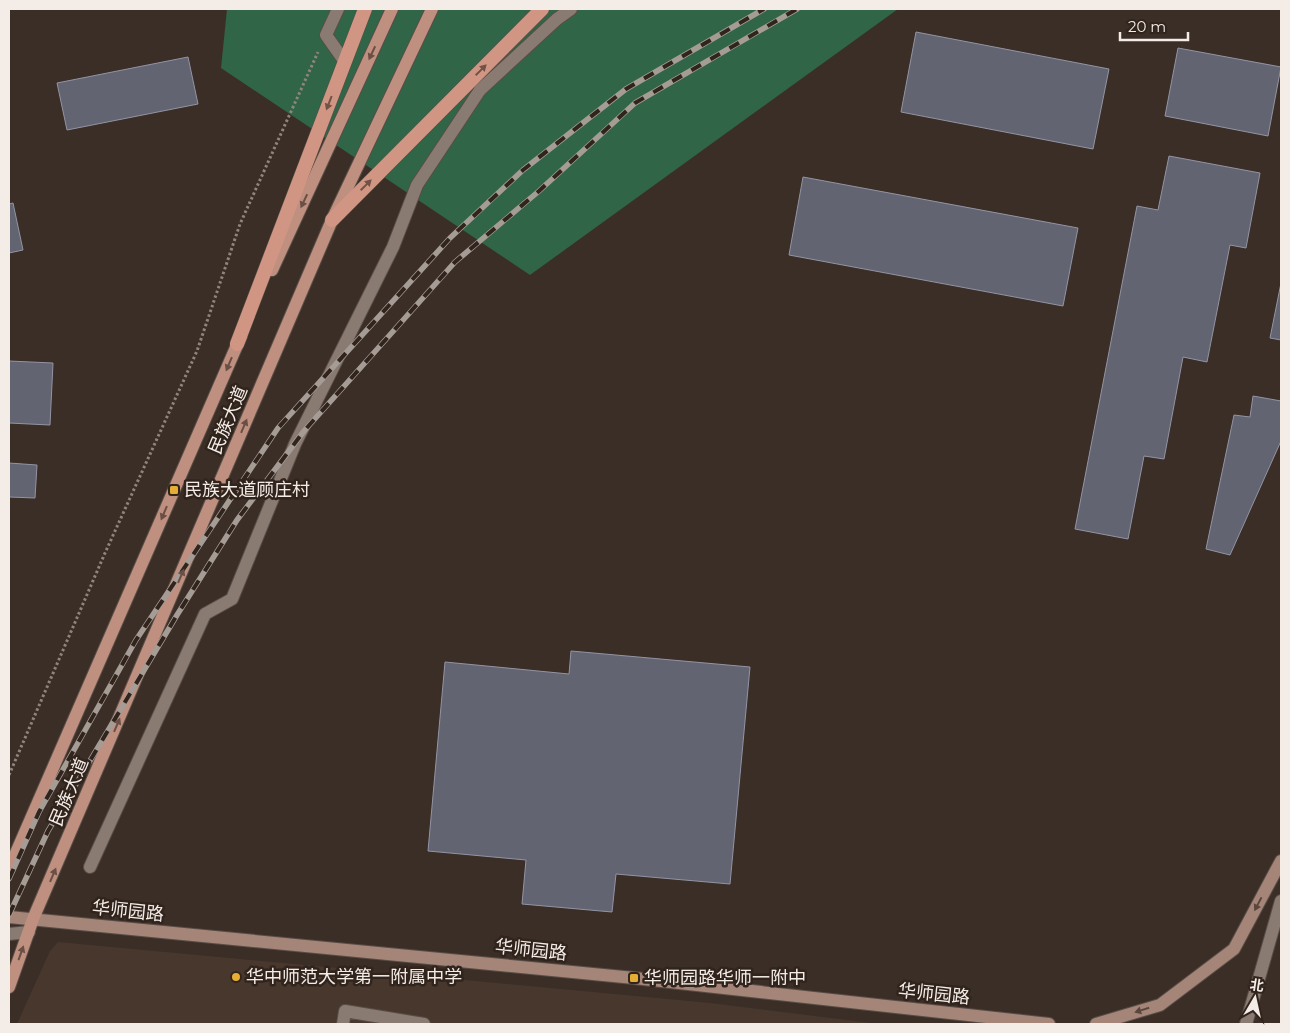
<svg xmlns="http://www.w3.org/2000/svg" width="1290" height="1033" font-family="Montserrat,'Noto Sans SC',sans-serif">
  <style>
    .built { fill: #48372c }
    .forest { fill: #306547 }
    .building { fill: #636472; stroke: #9394a4 }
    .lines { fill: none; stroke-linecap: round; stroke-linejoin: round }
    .minor-casing { stroke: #594e47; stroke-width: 14 }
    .tertiary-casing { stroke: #594e47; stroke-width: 14 }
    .secondary-casing { stroke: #594e47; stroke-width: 14 }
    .primary-casing { stroke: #594e47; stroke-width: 14 }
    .trunk-casing { stroke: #594e47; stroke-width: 15 }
    .path { stroke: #8f847e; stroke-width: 3; stroke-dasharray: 2.5 2.5; stroke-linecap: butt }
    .minor { stroke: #8a7b72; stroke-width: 12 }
    .tertiary { stroke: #8a7b72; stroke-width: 12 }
    .secondary { stroke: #a58578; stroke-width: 12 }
    .primary { stroke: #bf8f7f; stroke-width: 12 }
    .trunk { stroke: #d19683; stroke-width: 14 }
    .rail-casing { stroke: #a69c96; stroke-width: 5.5 }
    .rail { stroke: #31241d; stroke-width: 4; stroke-dasharray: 11; stroke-linecap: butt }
    .oneway { fill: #6a4f44 }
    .oneway2 { fill: #715246 }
    .oneway3 { fill: #5a463d }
    .poi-dot { fill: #e5ad36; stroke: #31241d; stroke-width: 2 }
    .labels { text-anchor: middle; stroke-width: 5; stroke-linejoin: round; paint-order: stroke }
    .street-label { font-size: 18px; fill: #f4ece7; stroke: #31241d }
    .poi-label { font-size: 18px; fill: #f4ece7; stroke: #31241d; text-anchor: start }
  </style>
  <rect width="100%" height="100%" fill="#3b2e27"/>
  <!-- built -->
  <path class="built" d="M58,942L710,1003L879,1024H17L50,951Z"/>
  <!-- forest -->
  <path class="forest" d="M227,9H898L530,275L221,68Z"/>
  <!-- building -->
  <path class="building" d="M916,32L1109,69L1093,149L901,112Z
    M1178,48L1281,67L1268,136L1165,116Z
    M188,57L198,104L67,130L57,83Z
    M1169,156L1260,173L1246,248L1230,245L1207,362L1183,357L1164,459L1144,456L1128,539L1075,529L1137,206L1158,210Z
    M803,177L1078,228L1063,306L789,255Z
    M13,203L23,250L9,253V204Z
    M1281,283V340L1270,338Z
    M9,361L53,363L50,425L9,423Z
    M1253,396L1281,401V441L1230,555L1206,549L1234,415L1250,417Z
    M9,463L37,465L35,498L9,497Z
    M571,651L750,667L730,884L616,874L612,912L522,904L526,860L428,851L445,662L569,674Z"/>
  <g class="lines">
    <!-- minor casing -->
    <g class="minor-casing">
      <path id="minor" d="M338,9L326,35L345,62
        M90,867L205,614L232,599L295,444L393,247L417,185L480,90L557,19L571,9
        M343,1024L345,1011L424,1024
        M1246,1024L1281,901"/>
    </g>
    <!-- tertiary casing -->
    <g class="tertiary-casing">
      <path id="tertiary" d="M9,934L29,932"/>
    </g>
    <!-- secondary casing -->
    <g class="secondary-casing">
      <path id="secondary" d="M9,917L634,978L1049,1024
        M1096,1024L1160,1005L1234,949L1281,861"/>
    </g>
    <!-- primary casing -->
    <g class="primary-casing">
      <path id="primary" d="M272,270L392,9
        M9,869L241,336
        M9,987L33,919L332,220L432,9"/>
    </g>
    <!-- trunk casing -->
    <g class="trunk-casing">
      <path id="trunk" d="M332,220L542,9
        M237,344L365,9"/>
    </g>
    <!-- path -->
    <path class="path" d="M9,775L105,553L197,351L240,224L318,52"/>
    <!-- minor -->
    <use href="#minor" class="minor"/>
    <!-- tertiary -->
    <use href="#tertiary" class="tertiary"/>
    <!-- secondary -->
    <use href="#secondary" class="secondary"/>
    <!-- primary -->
    <use href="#primary" class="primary"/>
    <!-- trunk -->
    <use href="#trunk" class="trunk"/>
    <!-- rail casing -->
    <g class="rail-casing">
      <path id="rail" d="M9,879L39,812L136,640L278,428L450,238L523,170L626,89L764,9
        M9,915L48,831L177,615L237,520L304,431L455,262L539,191L635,103L797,9"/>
    </g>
    <!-- rail -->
    <use href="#rail" class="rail"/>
  </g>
  <!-- one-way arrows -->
  <defs><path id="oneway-solid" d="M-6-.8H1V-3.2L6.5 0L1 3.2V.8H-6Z" transform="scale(1.25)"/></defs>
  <g class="oneway">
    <use href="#oneway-solid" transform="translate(372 53) rotate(115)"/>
    <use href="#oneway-solid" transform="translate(304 201) rotate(115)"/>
    <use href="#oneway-solid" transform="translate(229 364) rotate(113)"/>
    <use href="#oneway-solid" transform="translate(244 426) rotate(-67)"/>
    <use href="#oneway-solid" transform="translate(164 513) rotate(113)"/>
    <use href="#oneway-solid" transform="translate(181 576) rotate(-67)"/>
    <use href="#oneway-solid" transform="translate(117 725) rotate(-67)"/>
    <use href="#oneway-solid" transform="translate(53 875) rotate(-67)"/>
    <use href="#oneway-solid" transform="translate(21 953) rotate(-70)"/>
  </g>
  <g class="oneway2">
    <use href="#oneway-solid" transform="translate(481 70) rotate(-45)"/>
    <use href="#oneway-solid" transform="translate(329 103) rotate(111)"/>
    <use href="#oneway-solid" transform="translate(366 185) rotate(-45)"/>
  </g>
  <g class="oneway3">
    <use href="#oneway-solid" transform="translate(1258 904) rotate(118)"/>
    <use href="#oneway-solid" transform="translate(1142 1010) rotate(163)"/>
  </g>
  <!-- markers -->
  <g class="poi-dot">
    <rect x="169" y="485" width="10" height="10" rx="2.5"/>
    <circle cx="236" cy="977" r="5"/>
    <rect x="629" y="973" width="10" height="10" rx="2.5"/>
  </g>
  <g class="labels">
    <!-- street labels -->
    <g class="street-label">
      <text transform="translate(228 420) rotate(-67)" y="6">民族大道</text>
      <text transform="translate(69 792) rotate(-67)" y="6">民族大道</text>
      <text transform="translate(128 911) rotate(6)" y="6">华师园路</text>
      <text transform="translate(531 950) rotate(6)" y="6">华师园路</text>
      <text transform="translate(934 994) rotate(6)" y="6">华师园路</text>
    </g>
    <!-- poi labels -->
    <g class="poi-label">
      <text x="184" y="496">民族大道顾庄村</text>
      <text x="246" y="983">华中师范大学第一附属中学</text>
      <text x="644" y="984">华师园路华师一附中</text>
    </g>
  </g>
  <!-- border -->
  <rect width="1290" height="1033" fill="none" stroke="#f4ece7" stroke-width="20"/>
  <!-- north arrow -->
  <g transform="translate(1255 998) rotate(9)" stroke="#31241d" stroke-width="4" paint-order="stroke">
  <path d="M0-4L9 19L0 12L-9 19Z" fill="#f4ece7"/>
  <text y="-8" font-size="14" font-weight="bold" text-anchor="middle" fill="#f4ece7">北</text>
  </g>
  <!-- scale -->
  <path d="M1120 32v8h68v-8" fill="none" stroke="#f4ece7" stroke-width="2.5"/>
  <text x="1128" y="32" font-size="15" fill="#f4ece7" stroke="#31241d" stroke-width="4" paint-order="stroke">20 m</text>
</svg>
